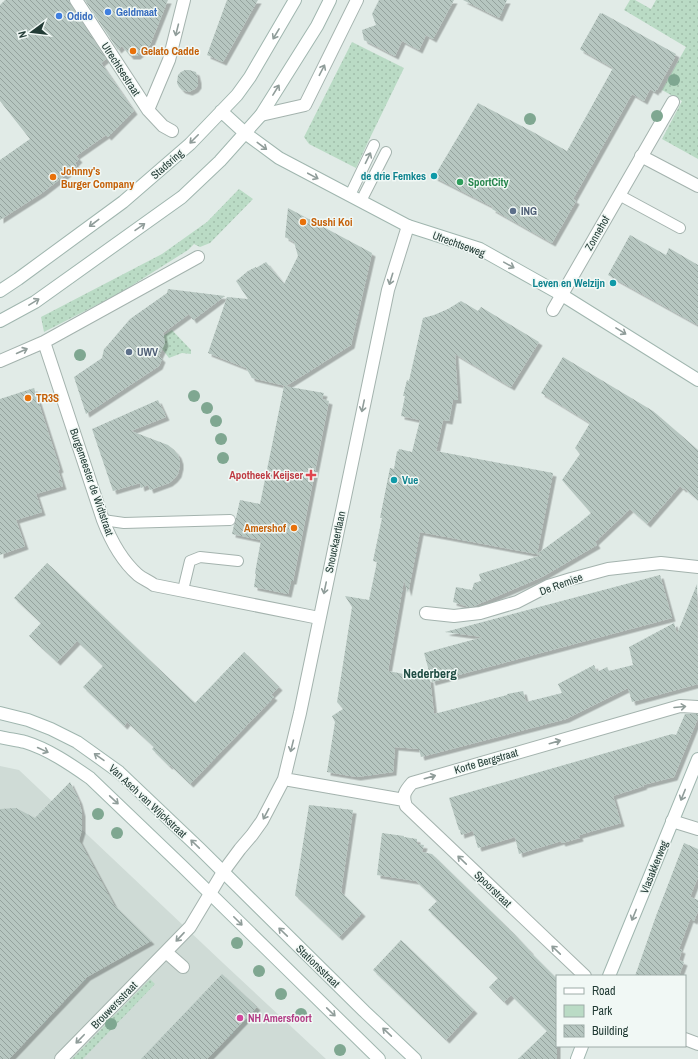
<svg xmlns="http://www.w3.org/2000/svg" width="698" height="1059" font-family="'Archivo Narrow',sans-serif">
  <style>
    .built { fill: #cfdbd6 }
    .green { fill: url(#green-dots) }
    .building { fill: url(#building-back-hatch); filter: url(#shadow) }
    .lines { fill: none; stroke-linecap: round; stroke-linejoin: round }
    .lane-casing { stroke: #a4b3ae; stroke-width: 12 }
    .street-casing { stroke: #a4b3ae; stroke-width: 14 }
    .secondary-casing { stroke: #a0b6af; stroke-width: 14 }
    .lane { stroke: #fff; stroke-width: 10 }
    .street { stroke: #fff; stroke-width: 12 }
    .secondary { stroke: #fff; stroke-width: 12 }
    .tree { fill: #7fa791 }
    .oneway { stroke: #909d9a }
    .shop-dot { fill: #3f7fe0; stroke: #f1f8f5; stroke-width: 1.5 }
    .food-dot { fill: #e8710a; stroke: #f1f8f5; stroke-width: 1.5 }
    .culture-dot { fill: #0f9aa8; stroke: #f1f8f5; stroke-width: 1.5 }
    .leisure-dot { fill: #2e9e5b; stroke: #f1f8f5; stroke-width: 1.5 }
    .service-dot { fill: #5c6f8a; stroke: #f1f8f5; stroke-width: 1.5 }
    .health-dot { fill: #e0444e; stroke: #f1f8f5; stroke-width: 1.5 }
    .hotel-dot { fill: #d1479c; stroke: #f1f8f5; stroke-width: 1.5 }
    .labels { text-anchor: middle; stroke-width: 3; stroke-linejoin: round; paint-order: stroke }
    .shop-label { font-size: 11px; font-weight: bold; fill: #366cbe; stroke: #f1f8f5; text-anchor: start }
    .food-label { font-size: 11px; font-weight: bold; fill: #c56008; stroke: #f1f8f5; text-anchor: start }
    .street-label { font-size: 11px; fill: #223b35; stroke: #f1f8f5 }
    .culture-label { font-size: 11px; font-weight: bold; fill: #0d838f; stroke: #f1f8f5; text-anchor: end }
    .leisure-label { font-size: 11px; font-weight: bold; fill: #27864d; stroke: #f1f8f5; text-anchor: start }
    .service-label { font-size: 11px; font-weight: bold; fill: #4e5e75; stroke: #f1f8f5; text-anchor: start }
    .health-label { font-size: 11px; font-weight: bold; fill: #be3a42; stroke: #f1f8f5; text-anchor: end }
    .hotel-label { font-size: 11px; font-weight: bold; fill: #b23c85; stroke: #f1f8f5; text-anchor: start }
    .quarter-label { font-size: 13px; font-weight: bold; fill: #1f4c43; stroke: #f1f8f5 }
  </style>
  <defs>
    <pattern id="green-dots" width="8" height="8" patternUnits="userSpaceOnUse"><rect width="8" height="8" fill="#badbc5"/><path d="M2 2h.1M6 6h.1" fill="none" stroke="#a0bdaa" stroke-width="1.8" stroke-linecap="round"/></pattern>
    <pattern id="building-back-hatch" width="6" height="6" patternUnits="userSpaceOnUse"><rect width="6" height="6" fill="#b6c6c0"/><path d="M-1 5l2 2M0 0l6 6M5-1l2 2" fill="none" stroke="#94a29d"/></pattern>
    <filter id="shadow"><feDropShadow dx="3.5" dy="3.5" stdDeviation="0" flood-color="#0004"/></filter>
  </defs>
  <rect width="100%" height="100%" fill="#e1ebe7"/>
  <!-- built -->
  <path class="built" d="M0,766L19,770L223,963L326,1059H0Z"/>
  <!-- green -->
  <path class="green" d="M630,0H635L651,9L656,0H698V159L662,139L682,101L662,90L686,47L624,10Z
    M352,42L404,68L368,142L356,168L309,144L304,137Z
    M239,189L253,199L210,243L200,247L194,244L188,250L120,293L44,332L41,317L162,254L207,222Z
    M172,330L191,350V354L182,353L169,358L156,341Z
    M150,979L155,984L83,1059H72Z"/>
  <!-- building -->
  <path class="building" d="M5,0H69L70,4L106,59L101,63L134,111L108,137L106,135L76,156L79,159L75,163L77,166L42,193L0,220V160L30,139L0,101V5Z
    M85,0H168L150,45L137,56H130L122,46L118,50Z
    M227,0H258L223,62L207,55Z
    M379,0H454L433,39L426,35L419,50L402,41L395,56L364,40L362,30L376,25L372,14Z
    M463,0H507L499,18Z
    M600,13L602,14V13L676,54L675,56V57L657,90L656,89L655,92L650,89L644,101L632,94L573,199L576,201L552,243L492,209L493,207L434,177L478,103L533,132L567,151L613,68L581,50L580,49Z
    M185,70H189L196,72L198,80V85L195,89L189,92L182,90L179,87L177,83L178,75L181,72Z
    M288,208L372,253L351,345L286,386L252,378L246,368L208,353L227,297L248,299L236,281L248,271L256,267V268L266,262L284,284L298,256L294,242L285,237Z
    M630,235L666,255L669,248L698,265V325L608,275Z
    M168,289L225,296L193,320L189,314L163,333L165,343L159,356L162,359L159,366L86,414L74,377L102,358L104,349L107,346L130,319L167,293Z
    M461,301L478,311L481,307L539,342L511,387L455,354L458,400H453L449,421L443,420L436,451L553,473L537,554L578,524L591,513L562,480L580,454L575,448L590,423L541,393L563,357L653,411L698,450V500L684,488L683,489L680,486L647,524L630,509L595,542L597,545L542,577L474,606L469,607L453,602L456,587L472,590L474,583L481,581L479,574L542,555L420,532L408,593L404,580L388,671L430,679L434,714L507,695V694L523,691L526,702L562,693L558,684L594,665L597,672L607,667L609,671L633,665L629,647L674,623L677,634L697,584L698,684L632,702L628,688L566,719L421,757L419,749L395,747L393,772L357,777L327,772L335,722L332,716L343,709L337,702L352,607L345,596L369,600L377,562L373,561L382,518H380L390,468L394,469L397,451L398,452L399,449L412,452L420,420L401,416L405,396H403L407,380L409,381L423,318L434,315L448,309Z
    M284,386L324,393L322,399L329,401L293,581H291L288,594L254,587L256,574L255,573L261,540L232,534L234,525L236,520V518L240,500L260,504Z
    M34,388L60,469L58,470L63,486L36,494L42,512L16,520L25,546L0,555V399Z
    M158,400L166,417L131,431L168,445L174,450L178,455L180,461V466L178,474L174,479L169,483L150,490L148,485L141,488L140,483L113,491L92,429Z
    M47,563L195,703L244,652L279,687L271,695L274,697L190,784L170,765L169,766L152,749L154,747L127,722L124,726L83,687L103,666L77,641L57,662L29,636L41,623L14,598Z
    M660,575L672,618L432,682L424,653L483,637L445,632Z
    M685,714H698V718L674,777L643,785L644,786L613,796L621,823L579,835L580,838L562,843L561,841L519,854L515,837L478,848L473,831L461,835L460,830H459L449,798L672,734L676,735Z
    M70,782L79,801L82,813V830L79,840L114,905L151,941L87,977L9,1059H0V809L16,808L35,818Z
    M309,805L353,810L341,892L362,913L339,937L295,895Z
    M382,833L404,836V837L417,839V844L424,845L422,852L432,854L514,934L530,951V952L557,979V1059H518L547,1031L511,995L504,1002L489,987L498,978L428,910L437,901L416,881L377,875Z
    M684,843L698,849V877L690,897L698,900V911L694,921L690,919L679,949L682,950L679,960L684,962L679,976H635L656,916Z
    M401,940L474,1010L446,1040L373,970Z
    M222,974L257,1007L236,1029L207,1059H141Z"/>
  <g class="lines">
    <!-- lane casing -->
    <g class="lane-casing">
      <path id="lane" d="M350,195L374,145
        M619,195L680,228
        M361,201L386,152
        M103,520L124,523L230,520
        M183,590L190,561L200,557L238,561"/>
    </g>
    <!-- street casing -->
    <g class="street-casing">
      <path id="street" d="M76,0L148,110L163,126L172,131
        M148,110L169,60L184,0
        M261,115L305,105L357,0
        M641,156L698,186
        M553,310L673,102
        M44,342L103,520C111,541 121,560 138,575C143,579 149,581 154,585L319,618
        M0,361L44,342L198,257
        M426,613L454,616L480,613L517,602L548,586L571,579L608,569L661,563L698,567
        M284,779L404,800
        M672,821L698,829
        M166,952L183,967
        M585,976L406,806C402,795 405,791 412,783L680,706L698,707
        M685,1039L698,1044
        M61,1059L190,927L223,872L240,849L252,835L262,821L284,779L300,713L388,290L408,226"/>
    </g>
    <!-- secondary casing -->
    <g class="secondary-casing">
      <path id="secondary" d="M221,111L245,133L279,158L408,226L480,249L562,295L698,380
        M0,291L18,279L123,202L190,144L237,95L250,77L295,0
        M0,321L35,302L182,197L220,161L261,115L317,26L330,0
        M0,713L28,720L51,729L77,742L119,772L200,849L364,1011L415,1059
        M0,737C8,739 17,740 25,742C48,749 70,764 90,778L183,867L379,1059
        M609,976L698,759
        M577,1059L582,1046"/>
    </g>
    <!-- lane -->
    <use href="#lane" class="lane"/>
    <!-- street -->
    <use href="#street" class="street"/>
    <!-- secondary -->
    <use href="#secondary" class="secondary"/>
  </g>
  <!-- trees -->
  <g class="tree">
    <circle cx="674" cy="80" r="6"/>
    <circle cx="657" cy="116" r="6"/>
    <circle cx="530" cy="119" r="6"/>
    <circle cx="80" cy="355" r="6"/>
    <circle cx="194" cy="396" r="6"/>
    <circle cx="207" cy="408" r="6"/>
    <circle cx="216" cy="421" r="6"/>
    <circle cx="221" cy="439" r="6"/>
    <circle cx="223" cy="458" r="6"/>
    <circle cx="98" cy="814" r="6"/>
    <circle cx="117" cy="833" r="6"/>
    <circle cx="237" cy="943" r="6"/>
    <circle cx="259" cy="971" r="6"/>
    <circle cx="281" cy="994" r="6"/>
    <circle cx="301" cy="1014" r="6"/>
    <circle cx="111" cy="1024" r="6"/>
    <circle cx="340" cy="1050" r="6"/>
  </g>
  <!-- one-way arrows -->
  <defs><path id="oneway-shaft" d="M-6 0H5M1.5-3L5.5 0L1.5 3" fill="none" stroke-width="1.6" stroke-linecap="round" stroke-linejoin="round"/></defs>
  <g class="oneway">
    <use href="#oneway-shaft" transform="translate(177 30) rotate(104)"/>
    <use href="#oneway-shaft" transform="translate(276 34) rotate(121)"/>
    <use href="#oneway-shaft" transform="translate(322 70) rotate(-63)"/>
    <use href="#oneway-shaft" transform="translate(276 90) rotate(-58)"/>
    <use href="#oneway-shaft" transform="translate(194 139) rotate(135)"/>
    <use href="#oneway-shaft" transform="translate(262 146) rotate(37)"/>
    <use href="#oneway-shaft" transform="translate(368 158) rotate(-64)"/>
    <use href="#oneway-shaft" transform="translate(313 176) rotate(28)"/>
    <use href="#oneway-shaft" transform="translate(94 223) rotate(143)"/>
    <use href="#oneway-shaft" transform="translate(140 227) rotate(-35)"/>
    <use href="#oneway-shaft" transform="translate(509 265) rotate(29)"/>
    <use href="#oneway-shaft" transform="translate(391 279) rotate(107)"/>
    <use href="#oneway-shaft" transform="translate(34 302) rotate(-31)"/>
    <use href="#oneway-shaft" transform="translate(621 331) rotate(32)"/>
    <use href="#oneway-shaft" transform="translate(22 351) rotate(-24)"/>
    <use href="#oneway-shaft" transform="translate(363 406) rotate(102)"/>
    <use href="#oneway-shaft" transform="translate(325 588) rotate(102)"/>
    <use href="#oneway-shaft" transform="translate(680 707) rotate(-5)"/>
    <use href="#oneway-shaft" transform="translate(555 742) rotate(-16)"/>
    <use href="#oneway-shaft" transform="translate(292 746) rotate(104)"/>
    <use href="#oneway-shaft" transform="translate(43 750) rotate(25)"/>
    <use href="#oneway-shaft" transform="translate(99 757) rotate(-145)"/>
    <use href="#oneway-shaft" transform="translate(430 777) rotate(-16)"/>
    <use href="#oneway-shaft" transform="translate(683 795) rotate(112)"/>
    <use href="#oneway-shaft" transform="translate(114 800) rotate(43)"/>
    <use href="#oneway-shaft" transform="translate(266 814) rotate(118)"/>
    <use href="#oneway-shaft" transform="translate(195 844) rotate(-136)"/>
    <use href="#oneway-shaft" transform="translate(462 860) rotate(-136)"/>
    <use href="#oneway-shaft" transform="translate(634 915) rotate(112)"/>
    <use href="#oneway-shaft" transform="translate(238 921) rotate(45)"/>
    <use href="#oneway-shaft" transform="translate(283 932) rotate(-136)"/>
    <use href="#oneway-shaft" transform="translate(180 937) rotate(133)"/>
    <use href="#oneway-shaft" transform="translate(556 950) rotate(-136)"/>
    <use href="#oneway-shaft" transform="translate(331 1012) rotate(44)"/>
    <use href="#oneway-shaft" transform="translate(387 1032) rotate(-137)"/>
    <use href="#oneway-shaft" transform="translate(80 1039) rotate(134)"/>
  </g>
  <!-- markers -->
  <g class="shop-dot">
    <circle cx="108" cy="12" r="4"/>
    <circle cx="59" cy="16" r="4"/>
  </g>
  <g class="food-dot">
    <circle cx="133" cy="51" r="4"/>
    <circle cx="53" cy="177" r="4"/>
    <circle cx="303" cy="222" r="4"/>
    <circle cx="28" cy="398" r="4"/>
    <circle cx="294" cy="528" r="4"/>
  </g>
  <g class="culture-dot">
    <circle cx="434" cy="176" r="4"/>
    <circle cx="613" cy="283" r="4"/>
    <circle cx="394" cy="480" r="4"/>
  </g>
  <circle class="leisure-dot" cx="460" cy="182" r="4"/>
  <g class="service-dot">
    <circle cx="513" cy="211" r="4"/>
    <circle cx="129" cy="352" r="4"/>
  </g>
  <path class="health-dot" d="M309 469h4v4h4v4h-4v4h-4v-4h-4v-4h4z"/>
  <circle class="hotel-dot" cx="240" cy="1018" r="4"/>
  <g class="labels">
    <!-- shop labels -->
    <g class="shop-label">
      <text x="116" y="16">Geldmaat</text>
      <text x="67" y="20">Odido</text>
    </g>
    <!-- food labels -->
    <g class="food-label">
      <text x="141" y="55">Gelato Cadde</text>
      <text x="61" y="175">Johnny's<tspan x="61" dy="13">Burger Company</tspan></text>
      <text x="311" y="226">Sushi Koi</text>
      <text x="36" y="402">TR3S</text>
      <text x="286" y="532" text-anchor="end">Amershof</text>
    </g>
    <!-- street labels -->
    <g class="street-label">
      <text transform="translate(121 69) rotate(57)" y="4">Utrechtsestraat</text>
      <text transform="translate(167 164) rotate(-41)" y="4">Stadsring</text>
      <text transform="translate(597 233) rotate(-60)" y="4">Zonnehof</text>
      <text transform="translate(459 244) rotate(20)" y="4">Utrechtseweg</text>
      <text transform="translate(92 482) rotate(71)" y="4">Burgemeester de Widtstraat</text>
      <text transform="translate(335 542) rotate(-78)" y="4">Snouckaertlaan</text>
      <text transform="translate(561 584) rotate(-20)" y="4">De Remise</text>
      <text transform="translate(486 761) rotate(-16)" y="4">Korte Bergstraat</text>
      <text transform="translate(148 801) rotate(43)" y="4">Van Asch van Wijckstraat</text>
      <text transform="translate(654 867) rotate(-68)" y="4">Vlasakkerweg</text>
      <text transform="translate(493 889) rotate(44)" y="4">Spoorstraat</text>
      <text transform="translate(318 966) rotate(44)" y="4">Stationsstraat</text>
      <text transform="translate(114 1005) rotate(-46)" y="4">Brouwersstraat</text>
    </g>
    <!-- culture labels -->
    <g class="culture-label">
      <text x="426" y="180">de drie Femkes</text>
      <text x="605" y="287">Leven en Welzijn</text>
      <text x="402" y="484" text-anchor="start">Vue</text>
    </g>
    <!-- leisure labels -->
    <g class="leisure-label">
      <text x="468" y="186">SportCity</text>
    </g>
    <!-- service labels -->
    <g class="service-label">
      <text x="521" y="215">ING</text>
      <text x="137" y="356">UWV</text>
    </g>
    <!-- health labels -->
    <g class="health-label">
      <text x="303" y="479">Apotheek Keijser</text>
    </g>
    <!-- hotel labels -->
    <g class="hotel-label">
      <text x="248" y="1022">NH Amersfoort</text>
    </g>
    <!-- quarter labels -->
    <g class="quarter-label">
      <text x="430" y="678">Nederberg</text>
    </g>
  </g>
  <!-- legend -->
  <rect x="556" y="975" width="130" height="72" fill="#f1f8f5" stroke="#9eaca8"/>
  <rect x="564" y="988" width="20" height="6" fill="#ffffff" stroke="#9eaca8"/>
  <text x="592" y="995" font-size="12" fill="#223b35">Road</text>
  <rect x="564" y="1005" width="20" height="12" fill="#badbc5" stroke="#9eaca8"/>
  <text x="592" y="1015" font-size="12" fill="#223b35">Park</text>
  <rect x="564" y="1025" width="20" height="12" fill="url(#building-back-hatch)" stroke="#9eaca8"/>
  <text x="592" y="1035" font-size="12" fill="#223b35">Building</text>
  <!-- north arrow -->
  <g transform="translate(32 32) rotate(255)" stroke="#f1f8f5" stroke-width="3" paint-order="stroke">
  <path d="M0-3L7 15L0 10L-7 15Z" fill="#223b35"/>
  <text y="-6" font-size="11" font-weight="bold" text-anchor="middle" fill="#223b35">N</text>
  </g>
</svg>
